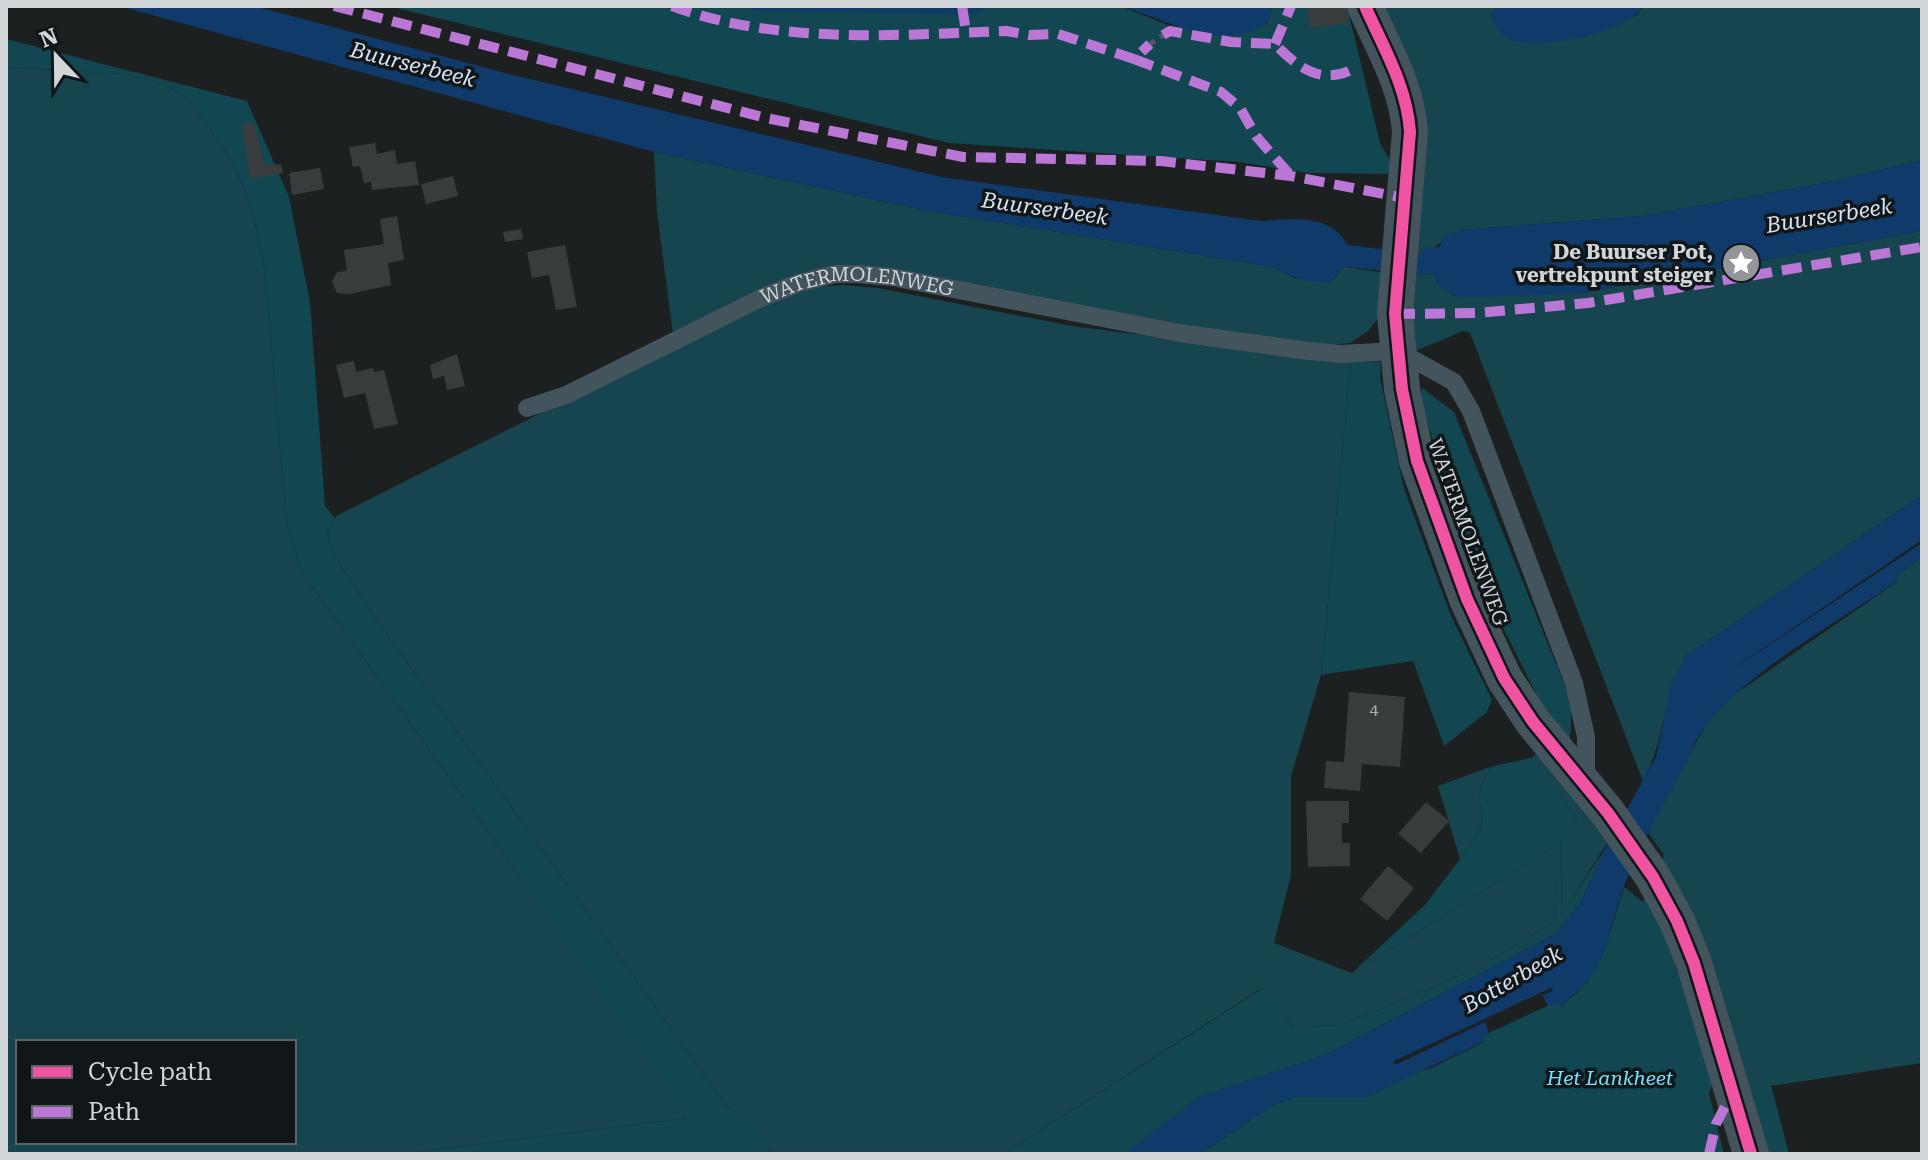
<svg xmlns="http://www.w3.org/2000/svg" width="1928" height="1160" font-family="'Roboto Serif',serif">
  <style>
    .green { fill: #16444f; fill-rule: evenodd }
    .forest { fill: #124651 }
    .water { fill: #0f3a6a }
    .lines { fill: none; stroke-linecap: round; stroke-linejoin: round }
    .stream { stroke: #0f3a6a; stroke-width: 10 }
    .building { fill: #393c3d }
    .path { stroke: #4e595f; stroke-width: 5; stroke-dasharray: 6 6; stroke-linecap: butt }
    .lane { stroke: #44545c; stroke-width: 18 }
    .street { stroke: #44545c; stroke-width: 36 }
    .quiet { stroke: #ba77d6; stroke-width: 10; stroke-dasharray: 20 10; stroke-linecap: butt }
    .cycleway-casing { stroke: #111719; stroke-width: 17 }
    .cycleway { stroke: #f153a3; stroke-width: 12 }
    .labels { text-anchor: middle; stroke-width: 7; stroke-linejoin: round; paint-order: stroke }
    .number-label { font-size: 16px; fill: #acb0b1 }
    .poi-label { font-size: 20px; font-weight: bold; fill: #d2d6d8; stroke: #111719; text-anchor: end }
    .street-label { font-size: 20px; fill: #d2d6d8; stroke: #111719 }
    .park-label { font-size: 20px; font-style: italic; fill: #77e3fd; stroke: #111719 }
    .water-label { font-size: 22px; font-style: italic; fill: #d5e2f2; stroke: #111719 }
  </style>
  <rect width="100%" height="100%" fill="#1c2021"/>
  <!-- green -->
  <path class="green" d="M1378,6H1499L1491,14C1512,71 1596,28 1637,15L1643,6H1922V160L1829,182L1642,216L1460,230L1424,254L1408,252Z
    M6,67L126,74L162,83L190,100L233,162L252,209L265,272L286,520L301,571L475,813L688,1118L401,1154H6ZM18,1042H294V1142H18Z
    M654,152L928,211L1273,267L1294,278L1332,281L1344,267L1387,273L1385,310L1368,331L1350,343L1317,346L1208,331L866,269L673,334L657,212Z
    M1922,231V495L1686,656C1663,696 1665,741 1643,781L1470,333L1463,331L1413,352L1407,273L1435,275L1437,282L1452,295L1577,294Z
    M841,285L878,288L1072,326L1351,362L1321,675L1291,776V875L1274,943L1352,973L1558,844L1554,922L1474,970L1342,1025L1293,1027L1262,988L1004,1154H772L744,1111L731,1112L375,618L333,554L327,532L336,516L714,326L798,289Z
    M1922,557V1063L1738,1091L1657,872L1664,855L1647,831L1706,725L1731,697L1898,581L1896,576Z
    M1543,748L1613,834L1562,914L1560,836L1577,817L1530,759Z
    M1490,767L1479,792L1482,826L1460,859L1438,786Z"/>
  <!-- forest -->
  <path class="forest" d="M388,6H1121L1177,29L1267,24L1273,6H1347L1380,143L1398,174L1309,173L1238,162L949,143Z
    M6,39L247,101L289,197L310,302L325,506L335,518L327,532L333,554L375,618L731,1112L744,1110L772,1154H401L687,1118L475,813L301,571L286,520L265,272L252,209L233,162L190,100L162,83L126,74L6,67Z
    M1351,362H1381L1380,378L1404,489L1451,616L1492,700L1487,712L1444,746L1413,661L1321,675Z
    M1422,388L1454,412L1572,703L1569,759L1477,576L1421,403Z
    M1530,758L1577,817L1560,837L1562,913L1603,852L1580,904L1554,935L1325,1055L1201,1096L1124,1154H1004L1263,988L1293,1027L1342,1025L1474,970L1554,922L1557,845L1352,973L1425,905L1460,859L1482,826L1479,792L1490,767Z
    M1624,887L1643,902L1648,892L1716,1075L1709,1093L1724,1154H1200L1271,1106L1295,1097L1324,1096L1429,1069L1484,1042L1482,1036L1558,1001L1561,1006C1605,975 1608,936 1624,887Z
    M1771,1085L1789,1154H1758L1738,1091Z"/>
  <!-- water -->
  <path class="water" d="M119,6H254L513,75L942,177L1261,221C1289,219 1332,213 1347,245L1423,254L1424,248L1439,247L1446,235L1460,230L1642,216L1829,182L1922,160V231L1577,294L1464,297C1450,295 1439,289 1435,275L1344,267L1331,282C1309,284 1293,278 1273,267L928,211L654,152Z
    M1121,6H1273L1267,24C1215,53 1171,21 1121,6Z
    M1499,6H1643C1628,32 1536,53 1508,39C1499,34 1494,23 1490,14Z
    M1922,495V540L1726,674L1922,543V557L1896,576L1899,580C1841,620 1751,669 1708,723C1697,736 1690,755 1682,771C1661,809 1640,845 1624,886C1605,938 1610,971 1560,1006L1558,1002L1548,1006L1542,995L1553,991L1551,988L1394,1061L1395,1065L1485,1022L1489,1033L1483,1036L1485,1041L1365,1098L1295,1097L1271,1106L1200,1154H1124L1201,1096L1325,1055L1554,935L1580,904L1603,852L1656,757L1672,681L1686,656Z"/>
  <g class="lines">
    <!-- stream -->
    <path class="stream" d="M755,6L970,9L980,6"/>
  </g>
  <!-- building -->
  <path class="building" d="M1307,6H1346L1349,23L1310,28Z
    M254,123L265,166L281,164L283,173L250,179L242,124Z
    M375,143L377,154L395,150L397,164L415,161L419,185L372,190L371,182L364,183L360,166L353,167L349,147Z
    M320,168L324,189L292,195L289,173Z
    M453,176L458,196L426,204L421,184Z
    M397,216L404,260L388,263L391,285L349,294L337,293L332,282L337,272L347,271L344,250L384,244L380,219Z
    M521,229L523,239L505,242L503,232Z
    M565,245L577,307L556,310L549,275L532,278L527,252Z
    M457,354L465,386L447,390L444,376L433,379L430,365Z
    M354,361L356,372L373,368L374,372L384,370L398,424L374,429L365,393L344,398L336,365Z
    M1349,692L1405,697L1400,767L1362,764L1360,791L1324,788L1326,761L1344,762Z
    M1306,801H1349V823H1342V843H1350V866L1308,867Z
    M1426,802L1449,821L1421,853L1398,834Z
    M1388,866L1414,888L1387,921L1360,899Z"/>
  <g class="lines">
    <!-- path -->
    <path class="path" d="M1150,44L1163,35"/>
    <!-- lane -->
    <path class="lane" id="s1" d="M527,408L566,395L763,297L799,283L835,274H858L892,277L1180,333L1301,350L1340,354L1398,351L1454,382L1471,411L1574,683L1586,737V780"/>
    <!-- street -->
    <path class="street" d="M1365,6C1383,47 1407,86 1410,132L1395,314L1402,389L1417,461L1467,599L1504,678L1533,722L1608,813L1653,877L1677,921L1694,963L1751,1154"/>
    <!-- quiet -->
    <path class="quiet" d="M334,6L766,118L963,157L1161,161L1291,176L1405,198
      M672,6C777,45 896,35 1006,31L1029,35L1058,34L1134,59L1150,44
      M962,6L966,32
      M1163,35L1170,31L1231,42L1275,44C1296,66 1319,84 1349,71
      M1275,44L1291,6
      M1134,59L1221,92L1240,108L1256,136L1291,176
      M1395,314L1477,313L1588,303L1922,247
      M1709,1154L1716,1124L1732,1093"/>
    <!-- cycleway casing -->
    <g class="cycleway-casing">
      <path id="cycleway" d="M1365,6C1383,47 1407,86 1410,132L1395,314L1402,389L1417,461L1467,599L1504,678L1533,722L1608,813L1653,877L1677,921L1694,963L1751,1154"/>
    </g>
    <!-- cycleway -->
    <use href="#cycleway" class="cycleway"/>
  </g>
  <!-- icons -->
  <defs>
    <g id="sight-disc" transform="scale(2)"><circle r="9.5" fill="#929698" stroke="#111719"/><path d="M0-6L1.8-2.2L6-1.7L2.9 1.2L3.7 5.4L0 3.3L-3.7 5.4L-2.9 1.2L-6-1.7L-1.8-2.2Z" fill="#fff"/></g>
  </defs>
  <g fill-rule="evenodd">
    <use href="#sight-disc" x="1741" y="263"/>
  </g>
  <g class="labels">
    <!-- number labels -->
    <g class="number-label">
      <text x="1374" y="715">4</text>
    </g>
    <!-- poi labels -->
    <g class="poi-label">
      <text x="1713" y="259">De Buurser Pot,<tspan x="1713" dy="23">vertrekpunt steiger</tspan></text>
    </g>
    <!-- street labels -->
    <g class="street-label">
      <text dy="7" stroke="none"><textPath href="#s1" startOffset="358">WATERMOLENWEG</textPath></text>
      <text transform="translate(1468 532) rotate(70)" y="7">WATERMOLENWEG</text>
    </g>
    <!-- park labels -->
    <g class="park-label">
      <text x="1610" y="1085">Het Lankheet</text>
    </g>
    <!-- water labels -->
    <g class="water-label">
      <text transform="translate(413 64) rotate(14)" y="8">Buurserbeek</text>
      <text transform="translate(1045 208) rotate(8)" y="8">Buurserbeek</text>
      <text transform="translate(1829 215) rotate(-9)" y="8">Buurserbeek</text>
      <text transform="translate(1512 979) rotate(-30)" y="8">Botterbeek</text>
    </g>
  </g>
  <!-- border -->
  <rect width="1928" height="1160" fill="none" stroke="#d2d6d8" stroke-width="16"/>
  <!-- legend -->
  <rect x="16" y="1040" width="280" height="104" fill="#111719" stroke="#5e6365" stroke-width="2"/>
  <rect x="32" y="1066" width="40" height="12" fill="#f153a3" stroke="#5e6365" stroke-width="2"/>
  <text x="88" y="1080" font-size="24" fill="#d2d6d8">Cycle path</text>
  <rect x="32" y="1106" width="40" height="12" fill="#ba77d6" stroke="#5e6365" stroke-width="2"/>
  <text x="88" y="1120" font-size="24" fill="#d2d6d8">Path</text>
  <!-- north arrow -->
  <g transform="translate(56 56) rotate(338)" stroke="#111719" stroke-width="6" paint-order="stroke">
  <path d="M0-6L14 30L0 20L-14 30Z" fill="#d2d6d8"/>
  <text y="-12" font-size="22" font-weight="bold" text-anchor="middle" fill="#d2d6d8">N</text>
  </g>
</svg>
